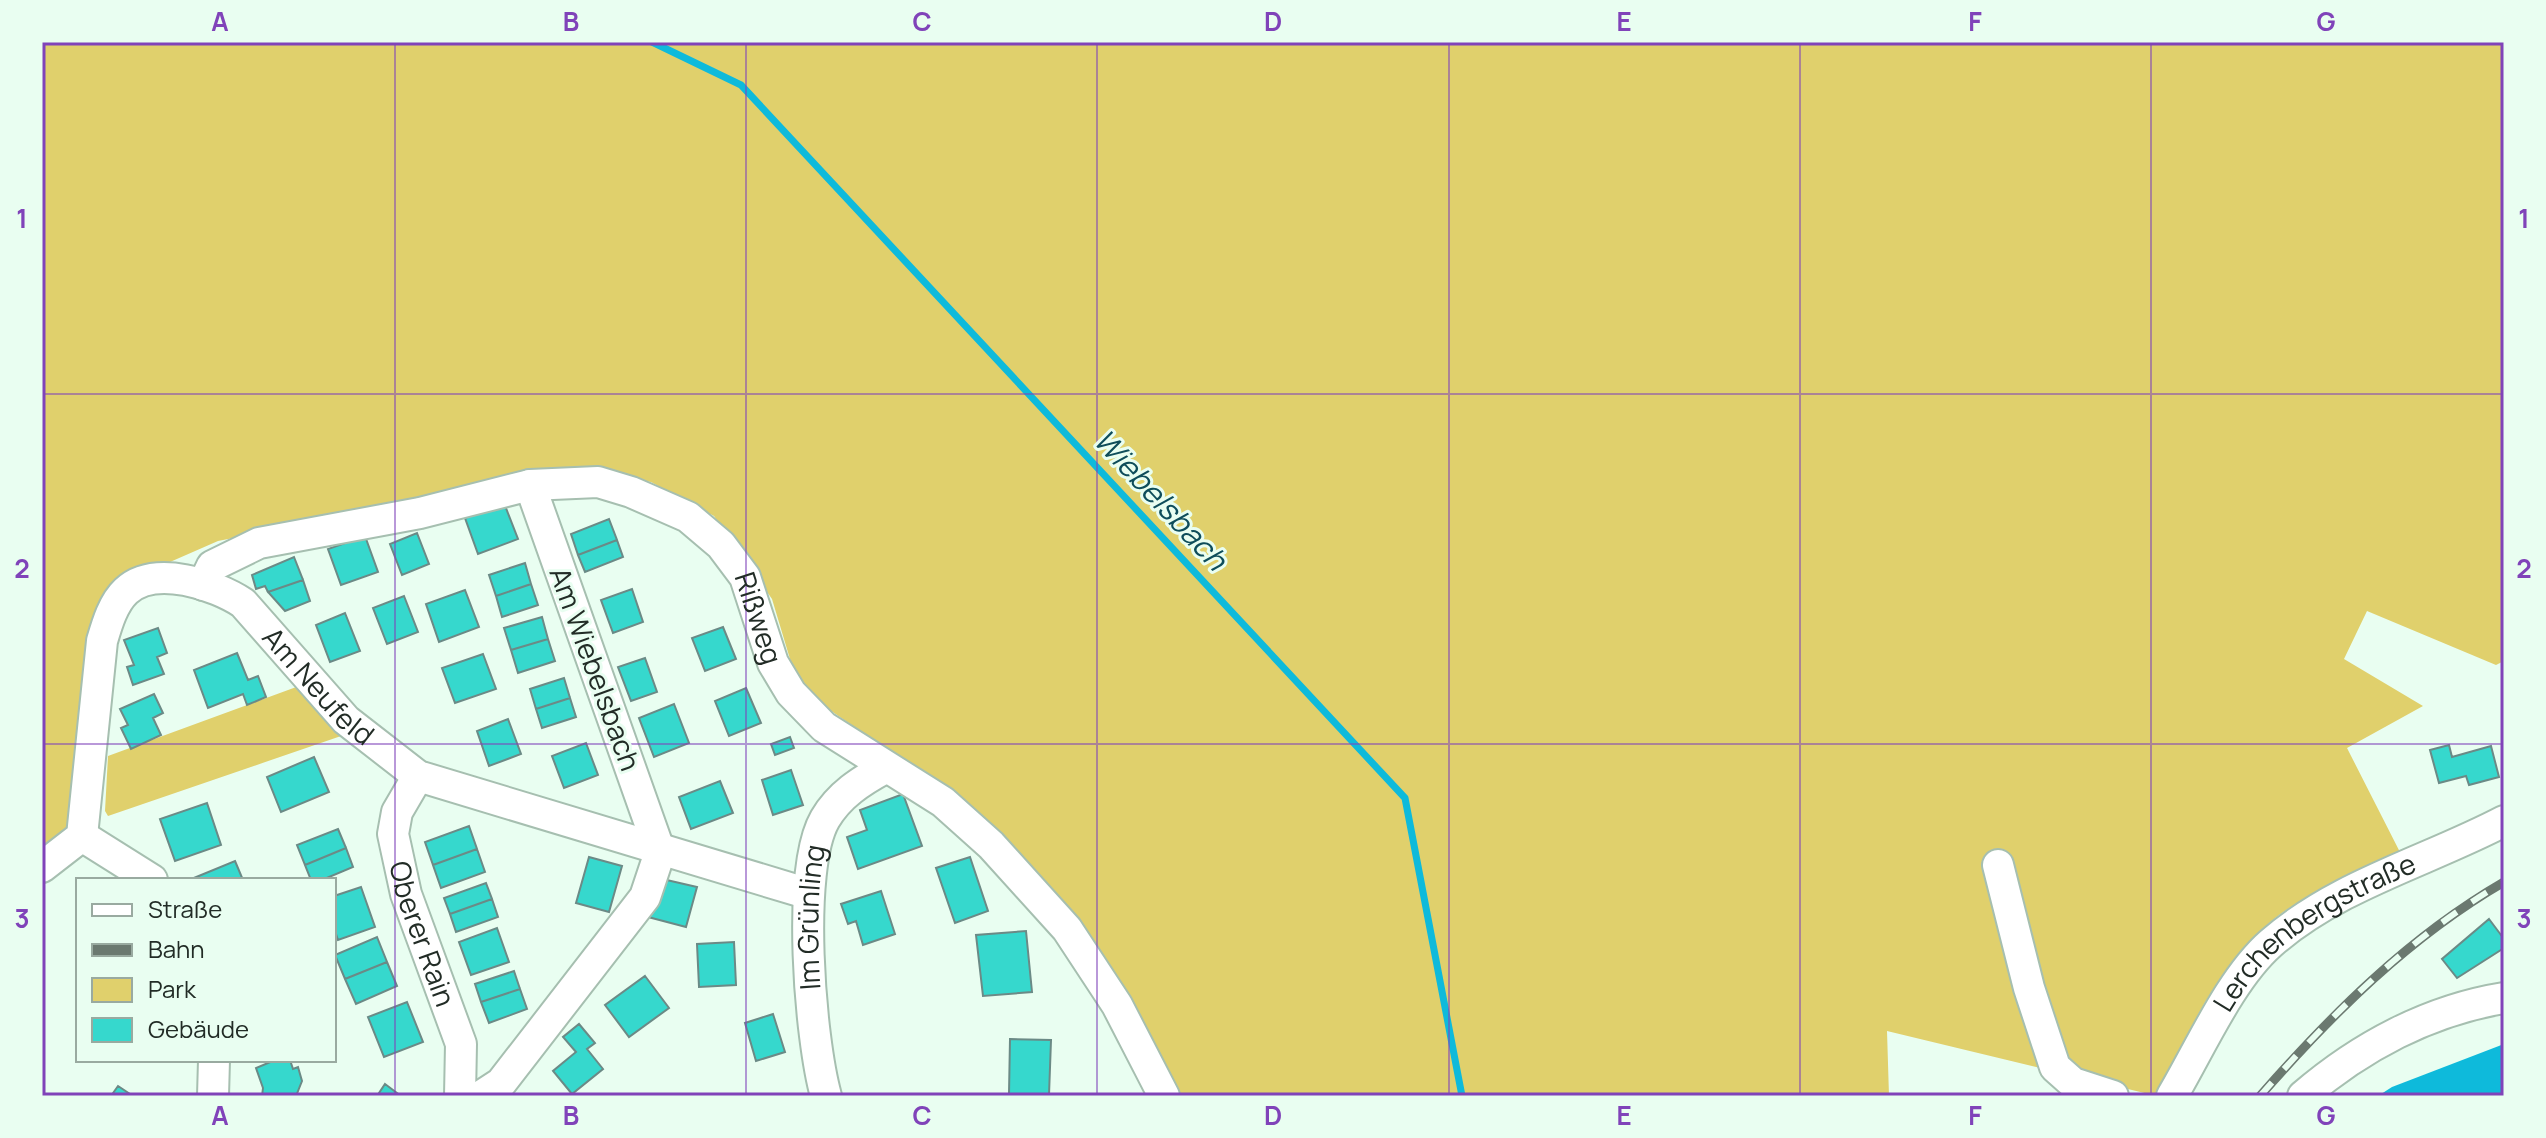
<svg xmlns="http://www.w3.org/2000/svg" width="2546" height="1138" font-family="Manrope,sans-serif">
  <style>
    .green { fill: #e0d06c }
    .water { fill: #0ebadb }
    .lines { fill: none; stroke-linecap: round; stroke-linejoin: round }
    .stream { stroke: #0ebadb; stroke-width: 7 }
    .building { fill: #36d8cd; stroke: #6b8a86; stroke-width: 2 }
    .minor-casing { stroke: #a6bfb0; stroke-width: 34 }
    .minor { stroke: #fff; stroke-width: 30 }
    .rail-casing { stroke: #6b7970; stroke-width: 9 }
    .rail { stroke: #e9fef1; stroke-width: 6; stroke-dasharray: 18; stroke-linecap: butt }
    .grid { fill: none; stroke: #8043b9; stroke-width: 2; stroke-opacity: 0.55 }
    .labels { text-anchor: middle; stroke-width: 6; stroke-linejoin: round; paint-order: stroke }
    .street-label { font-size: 28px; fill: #222c26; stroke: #e9fef1 }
    .water-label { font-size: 30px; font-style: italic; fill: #0e4d5a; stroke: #e9fef1 }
    .neatline { fill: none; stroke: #8043b9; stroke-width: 3 }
    .grid-label { font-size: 26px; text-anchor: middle; font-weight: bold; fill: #8043b9 }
  </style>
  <rect width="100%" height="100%" fill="#e9fef1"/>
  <!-- green -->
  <path class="green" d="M42,42H2504V661L2496,665L2367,611L2344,659L2423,706L2347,748L2405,862C2373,874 2336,882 2306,898C2228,940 2195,1020 2157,1096L1887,1031L1889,1096H1180L1071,914L941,786L799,689L772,599L714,516L651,482L574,470L218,541L122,583L69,825L42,848Z
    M299,686L344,735L108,816L105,811L108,756Z"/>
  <!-- water -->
  <path class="water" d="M2504,1044V1096H2378L2392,1087Z"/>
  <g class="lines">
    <!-- stream -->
    <path class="stream" d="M652,42L741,85L1405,798L1462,1096"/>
  </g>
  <!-- building -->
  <path class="building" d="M504,503L518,539L478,554L465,518Z
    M609,519L617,540L578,555L571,534Z
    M417,533L429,564L402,575L390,544Z
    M365,536L378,572L341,585L328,549Z
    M617,540L623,557L585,572L578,555Z
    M294,557L303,580L268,592L265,586L256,589L252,575Z
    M525,563L531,584L496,596L489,575Z
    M303,580L310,601L285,611L268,592Z
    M531,584L538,605L502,617L496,596Z
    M632,589L643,622L613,633L601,600Z
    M465,590L479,627L439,642L426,604Z
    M404,596L418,632L387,644L373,608Z
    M345,613L360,651L330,662L316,625Z
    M542,617L548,639L511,650L504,628Z
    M723,627L736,659L705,671L692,638Z
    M158,628L167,653L157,657L164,674L133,685L127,667L134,665L124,640Z
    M548,639L555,661L518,673L511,650Z
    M237,653L248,680L258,676L266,697L247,705L243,694L208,708L194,670Z
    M483,654L496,689L455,703L442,668Z
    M645,658L657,692L631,701L618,667Z
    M564,678L570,698L536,709L530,689Z
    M746,688L761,723L729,736L715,701Z
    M154,694L163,713L153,718L161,735L131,749L121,728L128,725L120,709Z
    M570,698L576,717L542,728L536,709Z
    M674,704L689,743L654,757L639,718Z
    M508,719L521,754L489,766L477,731Z
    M790,737L794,748L775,755L771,744Z
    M586,743L598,775L564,788L552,756Z
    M2449,745L2452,757L2491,746L2499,777L2469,785L2466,776L2439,783L2430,750Z
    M314,757L329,792L281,812L267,777Z
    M791,770L803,805L773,815L762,780Z
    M720,781L733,813L691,829L679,797Z
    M903,794L922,846L858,869L847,837L867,830L860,810Z
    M207,803L221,845L175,861L160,819Z
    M469,826L477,849L433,865L425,842Z
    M338,829L346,848L305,865L297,845Z
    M346,848L353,867L322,880H311L305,865Z
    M477,849L485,872L441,888L433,865Z
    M589,857L622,866L609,912L576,903Z
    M970,857L988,911L955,923L936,868Z
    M235,861L243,880H189Z
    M658,878L697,887L686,927L648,917Z
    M486,883L492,899L450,914L444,898Z
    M361,887L375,927L338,940L334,928V896Z
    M881,891L895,934L863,945L856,921L848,924L841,904Z
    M492,899L498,917L456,932L450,914Z
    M2489,919L2504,939V948L2457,978L2442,959Z
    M497,928L509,962L471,975L459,942Z
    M1026,931L1032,992L983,996L976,935Z
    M377,937L387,962L345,979L335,955Z
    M734,942L736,985L699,987L697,944Z
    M387,962L397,986L356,1004L345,979Z
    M514,971L520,989L481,1002L475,984Z
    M645,976L669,1008L629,1037L605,1005Z
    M520,989L527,1009L489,1023L481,1002Z
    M407,1002L423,1042L384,1057L368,1017Z
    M773,1014L785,1052L756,1061L745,1023Z
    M579,1024L595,1043L587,1049L603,1069L572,1094L553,1071L576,1052L563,1037Z
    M1010,1039L1051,1040L1049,1095L1009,1094Z
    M275,1060H290L293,1069L298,1067L302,1081L296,1096H262L263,1088L256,1068Z
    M385,1084L401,1096H377Z
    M118,1086L133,1096H111Z"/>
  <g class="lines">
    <!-- minor casing -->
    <g class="minor-casing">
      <g id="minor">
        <path id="s1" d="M203,585L212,566L259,543L420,513L530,485L598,482L631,492L688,517L721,545L745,577L773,663L791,693L824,727L943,802L991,845L1067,929L1117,1005L1164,1096"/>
        <path id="s2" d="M418,776L397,812L393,834L406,894L461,1044L460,1096"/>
        <path d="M82,836L152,880"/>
        <path d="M1998,865L2029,988L2055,1067L2073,1083L2113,1096"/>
        <path id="s3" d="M42,867L82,836L102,641C107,624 113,603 126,591C155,564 216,585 243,603L346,720L418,776L806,893"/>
        <path d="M213,1096L214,1060"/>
        <path d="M481,1096L501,1083L645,897L660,852L530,485"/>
        <path id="s4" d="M826,1096C810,1039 796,869 825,819C839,795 861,781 885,768"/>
        <path id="s5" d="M2172,1096C2200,1049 2230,979 2271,943C2337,885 2428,861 2504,821"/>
        <path d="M2303,1096C2360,1047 2429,1010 2504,998"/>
      </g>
    </g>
    <!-- minor -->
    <use href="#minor" class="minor"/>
    <!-- rail casing -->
    <g class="rail-casing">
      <path id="rail" d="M2260,1096C2332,1014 2409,937 2504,882"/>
    </g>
    <!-- rail -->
    <use href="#rail" class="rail"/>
  </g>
  <!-- grid -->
  <path class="grid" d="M395,42V1096M746,42V1096M1097,42V1096M1449,42V1096M1800,42V1096M2151,42V1096M42,394H2504M42,744H2504"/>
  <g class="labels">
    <!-- street labels -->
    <g class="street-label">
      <text dy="10" stroke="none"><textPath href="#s1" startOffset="642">Rißweg</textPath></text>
      <text transform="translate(595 669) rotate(70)" y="10">Am Wiebelsbach</text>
      <text dy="10" stroke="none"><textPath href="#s3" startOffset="540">Am Neufeld</textPath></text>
      <text dy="10" stroke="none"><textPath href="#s4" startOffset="180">Im Grünling</textPath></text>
      <text dy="10" stroke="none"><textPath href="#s2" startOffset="168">Oberer Rain</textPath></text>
      <text dy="10" stroke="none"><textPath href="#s5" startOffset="224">Lerchenbergstraße</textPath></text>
    </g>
    <!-- water labels -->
    <g class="water-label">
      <text transform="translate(1160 500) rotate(47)" y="10">Wiebelsbach</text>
    </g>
  </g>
  <!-- border -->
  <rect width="2546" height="1138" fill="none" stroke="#e9fef1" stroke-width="88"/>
  <!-- legend -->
  <rect x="76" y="878" width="260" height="184" fill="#e9fef1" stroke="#99aaa0" stroke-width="2"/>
  <rect x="92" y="904" width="40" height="12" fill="#ffffff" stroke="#99aaa0" stroke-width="2"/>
  <text x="148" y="918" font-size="24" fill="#222c26">Straße</text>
  <rect x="92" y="944" width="40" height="12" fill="#6b7970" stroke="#99aaa0" stroke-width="2"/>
  <text x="148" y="958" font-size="24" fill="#222c26">Bahn</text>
  <rect x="92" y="978" width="40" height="24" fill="#e0d06c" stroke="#99aaa0" stroke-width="2"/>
  <text x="148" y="998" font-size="24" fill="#222c26">Park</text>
  <rect x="92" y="1018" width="40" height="24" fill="#36d8cd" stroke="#99aaa0" stroke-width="2"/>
  <text x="148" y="1038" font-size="24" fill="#222c26">Gebäude</text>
  <rect x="44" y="44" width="2458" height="1050" class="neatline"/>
  <g class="grid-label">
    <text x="220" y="31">A</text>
    <text x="571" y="31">B</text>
    <text x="922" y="31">C</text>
    <text x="1273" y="31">D</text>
    <text x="1624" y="31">E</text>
    <text x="1975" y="31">F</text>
    <text x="2326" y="31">G</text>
    <text x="22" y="228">1</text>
    <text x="2524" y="228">1</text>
    <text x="22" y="578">2</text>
    <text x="2524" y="578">2</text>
    <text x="22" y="928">3</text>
    <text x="2524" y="928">3</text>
    <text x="220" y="1125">A</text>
    <text x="571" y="1125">B</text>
    <text x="922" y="1125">C</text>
    <text x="1273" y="1125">D</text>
    <text x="1624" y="1125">E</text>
    <text x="1975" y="1125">F</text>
    <text x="2326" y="1125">G</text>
  </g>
</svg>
